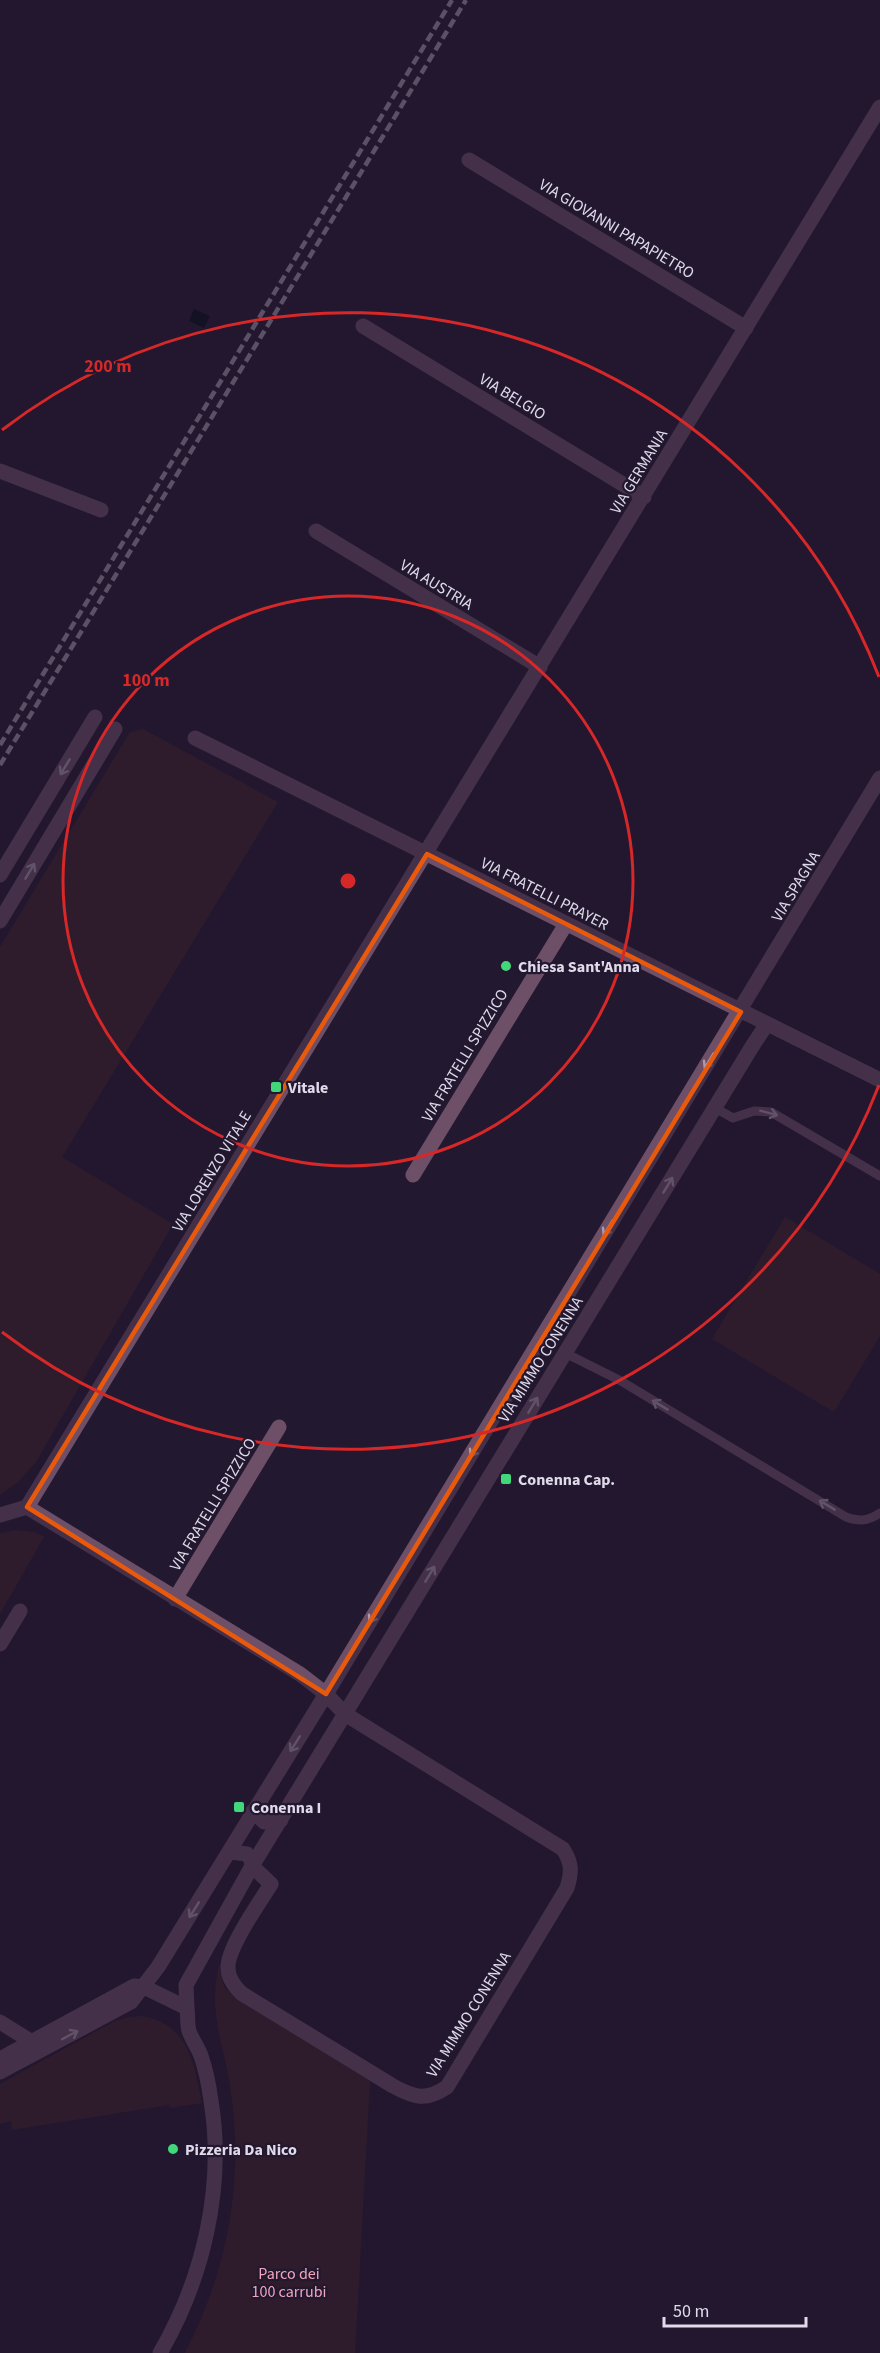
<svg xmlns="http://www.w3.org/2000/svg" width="880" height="2353" font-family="'Source Sans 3',sans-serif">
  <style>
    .green { fill: #3c2229 }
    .water { fill: #000d19 }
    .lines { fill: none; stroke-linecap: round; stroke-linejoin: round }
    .lane { stroke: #6d4f68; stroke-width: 9 }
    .street { stroke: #6d4f68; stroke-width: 15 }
    .rail { stroke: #9e97a9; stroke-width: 4.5; stroke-dasharray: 9 4.5; stroke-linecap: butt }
    .oneway { stroke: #ac9bb0 }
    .marked { fill: none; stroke: #e8590c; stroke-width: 4.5; stroke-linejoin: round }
    .ring { fill: none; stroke: #d62828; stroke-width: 3 }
    .poi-dot { fill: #43d77b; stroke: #22182f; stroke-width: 2 }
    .labels { text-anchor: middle; stroke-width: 4.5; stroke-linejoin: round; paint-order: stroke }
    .street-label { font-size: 16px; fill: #e0daea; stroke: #22182f }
    .poi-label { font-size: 16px; font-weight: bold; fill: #e0daea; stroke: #22182f; text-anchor: start }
    .park-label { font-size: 16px; fill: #f2a6ba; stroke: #22182f }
    .centre { fill: #d62828; stroke: #22182f; stroke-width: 3 }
    .ring-label { font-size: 18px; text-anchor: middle; font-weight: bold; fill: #d62828; stroke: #22182f; stroke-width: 4.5; stroke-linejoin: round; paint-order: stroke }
  </style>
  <rect width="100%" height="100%" fill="#22182f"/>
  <!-- green -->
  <path class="green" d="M143,729L278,802L62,1157L173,1224L36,1462L18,1482L0,1495V947L130,732Z
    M785,1217L880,1274V1336L834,1412L712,1339Z
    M16,1530L34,1532L44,1537L0,1614V1533Z
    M219,1964L224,1987L232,1995L370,2081L355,2353H185C228,2269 245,2180 230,2086C223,2039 208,2014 219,1964Z
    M142,2016C189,2024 194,2064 202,2103L170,2108L169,2105L12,2130L11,2121L0,2124V2084L115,2021L130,2017Z"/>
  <!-- water -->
  <path class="water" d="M194,309L210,316L204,328L189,321Z"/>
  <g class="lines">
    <!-- lane -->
    <path class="lane" d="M715,1108L733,1118L754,1111L771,1112L880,1176
      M565,1353L621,1381L846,1517C860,1522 868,1521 880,1513"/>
    <!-- street -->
    <path class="street" d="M469,160L746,328
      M363,326L644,497
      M0,471L101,510
      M316,531L540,667
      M195,738L880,1080
      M0,875L95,717
      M0,921L115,729
      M413,1175L566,924
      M27,1507L880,107
      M0,1515L27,1507L300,1674L326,1694L345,1714L563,1849C572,1863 572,1872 567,1888L447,2087C426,2101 415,2098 393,2086L241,1993C234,1986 228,1978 228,1968C227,1948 260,1902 271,1884L252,1866L251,1860L247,1854L230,1852
      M175,1599L279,1427
      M0,1644L20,1611
      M253,1811L264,1822L281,1820
      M187,2008L186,1985L252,1866L753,1045L767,1024
      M0,2022L32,2042
      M0,2059L134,1986L144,1987L187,2008C188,2015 187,2024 189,2031C192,2040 198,2047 201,2056C206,2070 209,2086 211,2101C225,2187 203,2279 160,2353
      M0,2072L131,2002L158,1967L326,1694L880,778"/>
    <!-- rail -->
    <path class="rail" d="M0,745L452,0
      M0,765L466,0"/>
  </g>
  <!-- one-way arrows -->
  <defs><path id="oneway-shaft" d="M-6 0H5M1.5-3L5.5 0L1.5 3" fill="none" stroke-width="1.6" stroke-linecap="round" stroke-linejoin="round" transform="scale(1.5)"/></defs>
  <g class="oneway">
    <use href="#oneway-shaft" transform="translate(65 767) rotate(121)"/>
    <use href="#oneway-shaft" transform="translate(30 871) rotate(-59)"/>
    <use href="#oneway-shaft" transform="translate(709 1061) rotate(121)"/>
    <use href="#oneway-shaft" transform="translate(769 1113) rotate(15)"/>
    <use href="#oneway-shaft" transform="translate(668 1185) rotate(-59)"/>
    <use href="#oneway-shaft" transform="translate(608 1228) rotate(121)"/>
    <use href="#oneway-shaft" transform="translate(533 1405) rotate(-59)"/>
    <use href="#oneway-shaft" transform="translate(660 1405) rotate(-149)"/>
    <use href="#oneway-shaft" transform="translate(475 1449) rotate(121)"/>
    <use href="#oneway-shaft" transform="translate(827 1505) rotate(-149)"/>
    <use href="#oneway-shaft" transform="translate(430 1574) rotate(-59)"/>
    <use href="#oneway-shaft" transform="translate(374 1615) rotate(121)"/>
    <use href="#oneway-shaft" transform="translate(295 1744) rotate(122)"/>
    <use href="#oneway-shaft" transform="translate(194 1910) rotate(122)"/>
    <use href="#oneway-shaft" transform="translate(70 2035) rotate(-28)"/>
  </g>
  <!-- marked area -->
  <path d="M0 0H880V2353H0ZM427,854L741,1012L326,1694L27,1507Z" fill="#22182f" fill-opacity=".55" fill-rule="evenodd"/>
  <path class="marked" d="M427,854L741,1012L326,1694L27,1507Z"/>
  <!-- distance rings -->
  <g class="ring">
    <circle cx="348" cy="881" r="285"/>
    <path d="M879 1085A569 569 0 0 1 2 1332M2 430A569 569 0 0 1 879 677"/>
  </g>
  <!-- markers -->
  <g class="poi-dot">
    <circle cx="506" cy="966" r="6"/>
    <rect x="270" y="1081" width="12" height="12" rx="3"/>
    <rect x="500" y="1473" width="12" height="12" rx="3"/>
    <rect x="233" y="1801" width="12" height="12" rx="3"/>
    <circle cx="173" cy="2149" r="6"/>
  </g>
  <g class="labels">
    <!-- street labels -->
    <g class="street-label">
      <text transform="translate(617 228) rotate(31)" y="6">VIA GIOVANNI PAPAPIETRO</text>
      <text transform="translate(513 396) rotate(31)" y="6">VIA BELGIO</text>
      <text transform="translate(638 471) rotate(-59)" y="6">VIA GERMANIA</text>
      <text transform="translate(437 584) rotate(31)" y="6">VIA AUSTRIA</text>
      <text transform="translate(795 886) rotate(-59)" y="6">VIA SPAGNA</text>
      <text transform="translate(545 893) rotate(27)" y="6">VIA FRATELLI PRAYER</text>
      <text transform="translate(464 1055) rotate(-59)" y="6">VIA FRATELLI SPIZZICO</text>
      <text transform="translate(211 1171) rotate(-59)" y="6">VIA LORENZO VITALE</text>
      <text transform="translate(540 1359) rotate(-58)" y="6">VIA MIMMO CONENNA</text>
      <text transform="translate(212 1504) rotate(-59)" y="6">VIA FRATELLI SPIZZICO</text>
      <text transform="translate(468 2014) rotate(-58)" y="6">VIA MIMMO CONENNA</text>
    </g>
    <!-- poi labels -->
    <g class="poi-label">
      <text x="518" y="972">Chiesa Sant'Anna</text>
      <text x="288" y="1093">Vitale</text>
      <text x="518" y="1485">Conenna Cap.</text>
      <text x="251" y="1813">Conenna I</text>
      <text x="185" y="2155">Pizzeria Da Nico</text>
    </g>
    <!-- park labels -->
    <g class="park-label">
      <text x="289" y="2279">Parco dei<tspan x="289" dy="18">100 carrubi</tspan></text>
    </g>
  </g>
  <circle cx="348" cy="881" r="9" class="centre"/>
  <g class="ring-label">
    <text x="108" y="372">200 m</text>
    <text x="146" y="686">100 m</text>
  </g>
  <!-- scale -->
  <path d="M664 2317v9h142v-9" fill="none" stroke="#e0daea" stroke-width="3"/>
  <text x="673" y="2317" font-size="18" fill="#e0daea" stroke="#22182f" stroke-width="4.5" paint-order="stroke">50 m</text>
</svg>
